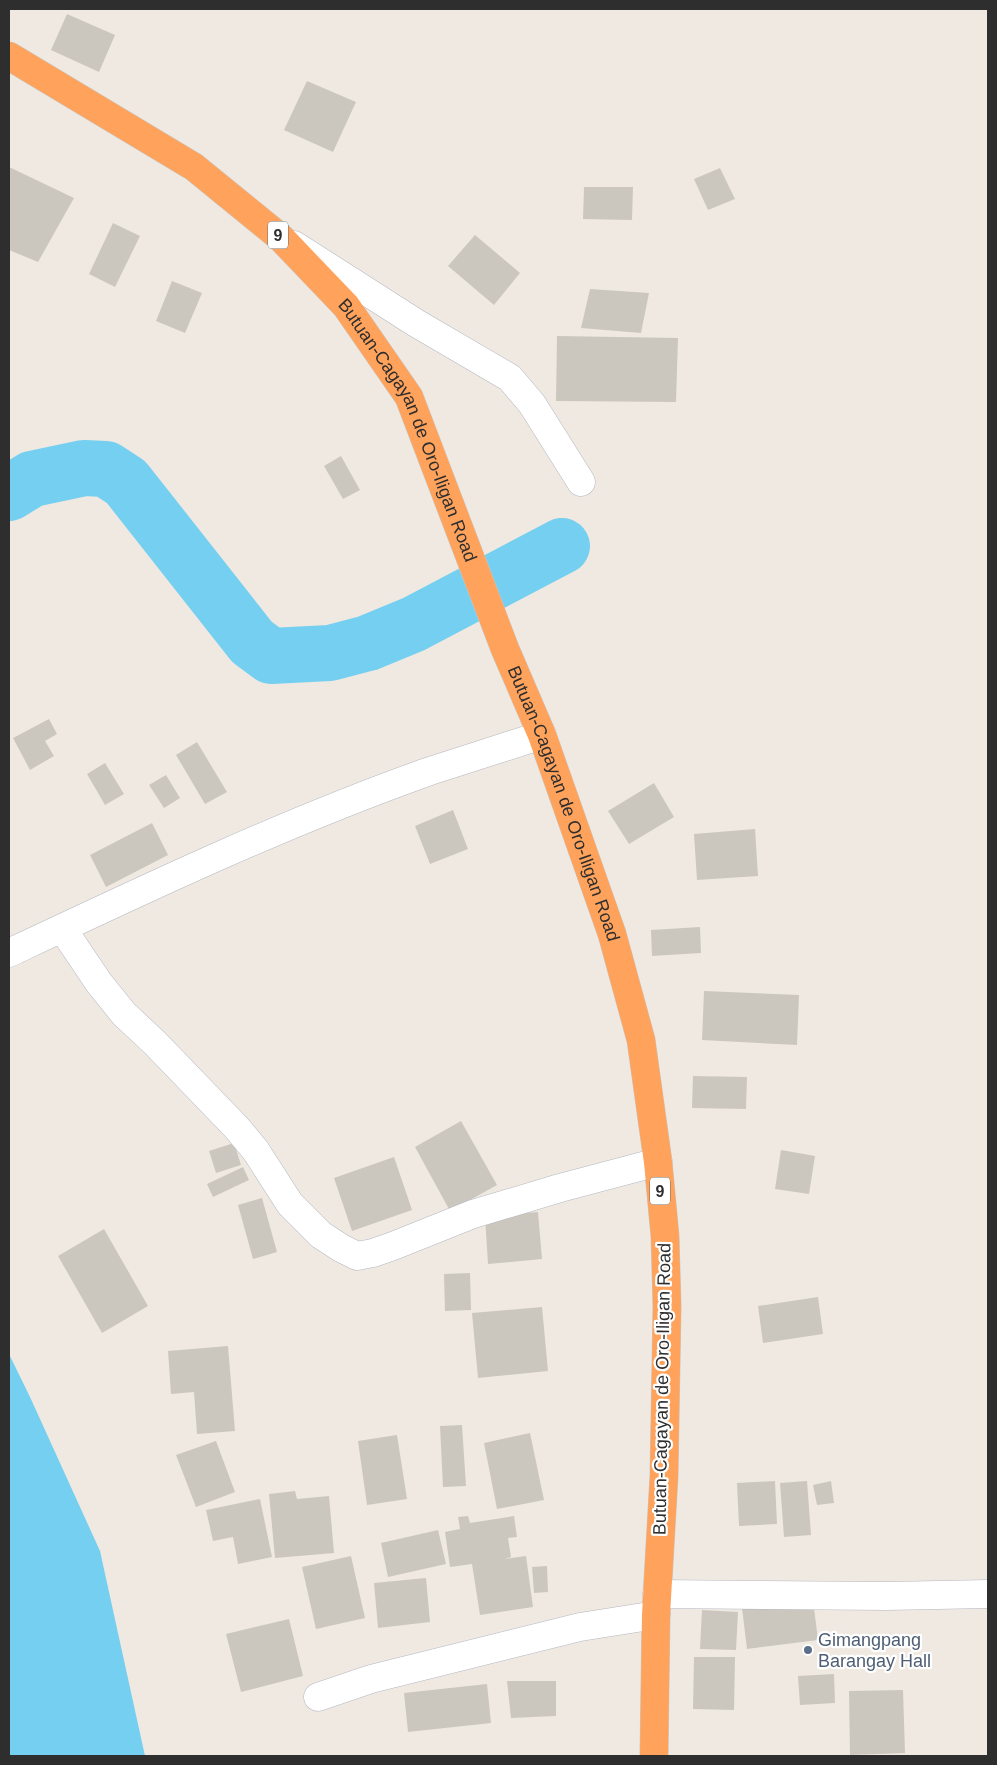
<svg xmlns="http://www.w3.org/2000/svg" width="997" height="1765" font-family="Arial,sans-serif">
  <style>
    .water { fill: #75cff0 }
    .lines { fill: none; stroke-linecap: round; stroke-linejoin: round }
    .river { stroke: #75cff0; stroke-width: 56 }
    .building { fill: #cbc7bf }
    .minor-casing { stroke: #b4b7c1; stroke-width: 29 }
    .highway-casing { stroke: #c9c9c9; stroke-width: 29 }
    .minor { stroke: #fff; stroke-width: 28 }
    .highway { stroke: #ffa35c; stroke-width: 28 }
    .service-dot { fill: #5c6f8a; stroke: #fff; stroke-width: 2 }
    .labels { text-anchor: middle; stroke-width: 4.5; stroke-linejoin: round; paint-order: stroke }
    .shield { fill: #fff; stroke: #6d6d6d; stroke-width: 1 }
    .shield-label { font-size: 16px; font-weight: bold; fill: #2e2e2e }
    .street-label { font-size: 18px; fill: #2e2e2e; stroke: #fff }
    .service-label { font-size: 18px; fill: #4e5e75; stroke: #fff; text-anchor: start }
  </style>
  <rect width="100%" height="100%" fill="#efe9e1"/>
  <!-- water -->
  <path class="water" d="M9,1354L30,1397L100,1551L145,1756H9Z"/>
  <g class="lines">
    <!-- river -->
    <path class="river" d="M9,493L32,479L84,468L106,469L126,482L252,642L271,656L330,653L368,643L414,624L562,546"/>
  </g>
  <!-- building -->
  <path class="building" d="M67,14L115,35L99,72L51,50Z
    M307,81L356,102L333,152L284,130Z
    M9,167L74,198L38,262L9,250Z
    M720,168L735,199L708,210L694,179Z
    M584,187H633L632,220L583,219Z
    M113,223L140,236L115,287L89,274Z
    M475,235L520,273L494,305L448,266Z
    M172,281L202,293L185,333L156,321Z
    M590,289L649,293L641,333L581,328Z
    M557,336L678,338L676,402L556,401Z
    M341,456L360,490L343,499L324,466Z
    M49,719L57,734L45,741L54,756L30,770L13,738Z
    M197,742L227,792L205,804L176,755Z
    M105,763L124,794L105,805L87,774Z
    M166,775L180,798L164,808L149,785Z
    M654,783L674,817L629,844L608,811Z
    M453,810L468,849L430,864L415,826Z
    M152,823L168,855L106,887L90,855Z
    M755,829L758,876L697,880L694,834Z
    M700,927L701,953L652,956L651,930Z
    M704,991L799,995L797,1045L702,1040Z
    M693,1076L747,1077L746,1109L692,1108Z
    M461,1121L497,1185L450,1211L415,1147Z
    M234,1143L241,1165L216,1173L209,1151Z
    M781,1150L815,1156L809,1194L775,1189Z
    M394,1157L412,1210L352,1231L334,1178Z
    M243,1167L249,1180L213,1197L207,1184Z
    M262,1198L277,1252L253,1259L238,1205Z
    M538,1212L542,1259L488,1264L485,1216Z
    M104,1229L148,1306L102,1333L58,1256Z
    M470,1273L471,1310L445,1311L444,1274Z
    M818,1297L823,1334L763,1343L758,1306Z
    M542,1307L548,1371L478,1378L472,1313Z
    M228,1346L235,1431L197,1434L194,1392L171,1394L168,1351Z
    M462,1425L466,1486L443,1487L440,1426Z
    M530,1433L544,1500L497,1509L484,1443Z
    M397,1435L407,1499L367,1505L358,1441Z
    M216,1441L235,1492L196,1507L176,1455Z
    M775,1481L777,1524L739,1526L737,1483Z
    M807,1481L811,1535L784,1537L780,1483Z
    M831,1481L834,1503L817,1505L813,1485Z
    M295,1491L297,1499L329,1496L334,1553L275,1558L269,1494Z
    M260,1499L272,1557L238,1564L233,1537L213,1541L206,1510Z
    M468,1516L470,1523L514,1516L517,1537L508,1538L511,1557L505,1559L526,1556L533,1607L480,1615L472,1564L450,1567L445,1532L460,1529L458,1517Z
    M438,1530L446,1564L388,1577L381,1543Z
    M351,1556L365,1618L316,1629L302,1567Z
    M547,1566L548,1592L534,1593L532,1567Z
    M426,1578L430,1622L378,1628L374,1583Z
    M813,1600L818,1640L747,1649L742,1608Z
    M702,1610L738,1612L736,1650L700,1649Z
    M289,1619L303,1676L241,1692L226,1634Z
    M694,1657H735L734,1710L693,1709Z
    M834,1674L835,1703L800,1705L798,1676Z
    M507,1681H556V1716L511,1718Z
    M487,1684L491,1723L408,1732L404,1693Z
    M903,1690L905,1753L850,1755L849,1691Z"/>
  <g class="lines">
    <!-- minor casing -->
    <g class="minor-casing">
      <path id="minor" d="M294,245L416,323L510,378L532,404L581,482
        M62,928L99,983L124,1014L155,1043L237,1128L256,1151L290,1204L321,1235L341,1248L357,1256L373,1253L393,1246L473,1214L560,1188L658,1162
        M9,953C147,888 286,822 430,771C467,759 505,747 542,735
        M657,1594L887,1596L988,1594
        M318,1697L371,1679L580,1627L656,1615"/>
    </g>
    <!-- highway casing -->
    <g class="highway-casing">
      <g id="highway">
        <path id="s1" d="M9,56L194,167L280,237L346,306L409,397L505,649L542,735L612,934L641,1040L658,1162L665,1236L667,1306L664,1476L656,1615L654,1756"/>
      </g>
    </g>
    <!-- minor -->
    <use href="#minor" class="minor"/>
    <!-- highway -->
    <use href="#highway" class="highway"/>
  </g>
  <!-- markers -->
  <circle class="service-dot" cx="808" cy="1650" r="5"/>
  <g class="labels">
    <!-- shield labels -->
    <g class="shield">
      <rect x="268" y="221.5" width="20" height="27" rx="4"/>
      <rect x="650" y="1177.5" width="20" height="27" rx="4"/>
    </g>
    <g class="shield-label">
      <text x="278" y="241">9</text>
      <text x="660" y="1197">9</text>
    </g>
    <!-- street labels -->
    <g class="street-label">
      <text dy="6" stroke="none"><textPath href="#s1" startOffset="562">Butuan-Cagayan de Oro-Iligan Road</textPath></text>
      <text dy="6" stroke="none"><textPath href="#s1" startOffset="968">Butuan-Cagayan de Oro-Iligan Road</textPath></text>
      <text transform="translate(662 1389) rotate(-89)" y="6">Butuan-Cagayan de Oro-Iligan Road</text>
    </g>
    <!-- service labels -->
    <g class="service-label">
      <text x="818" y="1646">Gimangpang<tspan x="818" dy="21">Barangay Hall</tspan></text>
    </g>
  </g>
  <!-- border -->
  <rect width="997" height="1765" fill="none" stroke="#2e2e2e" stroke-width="20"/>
</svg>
